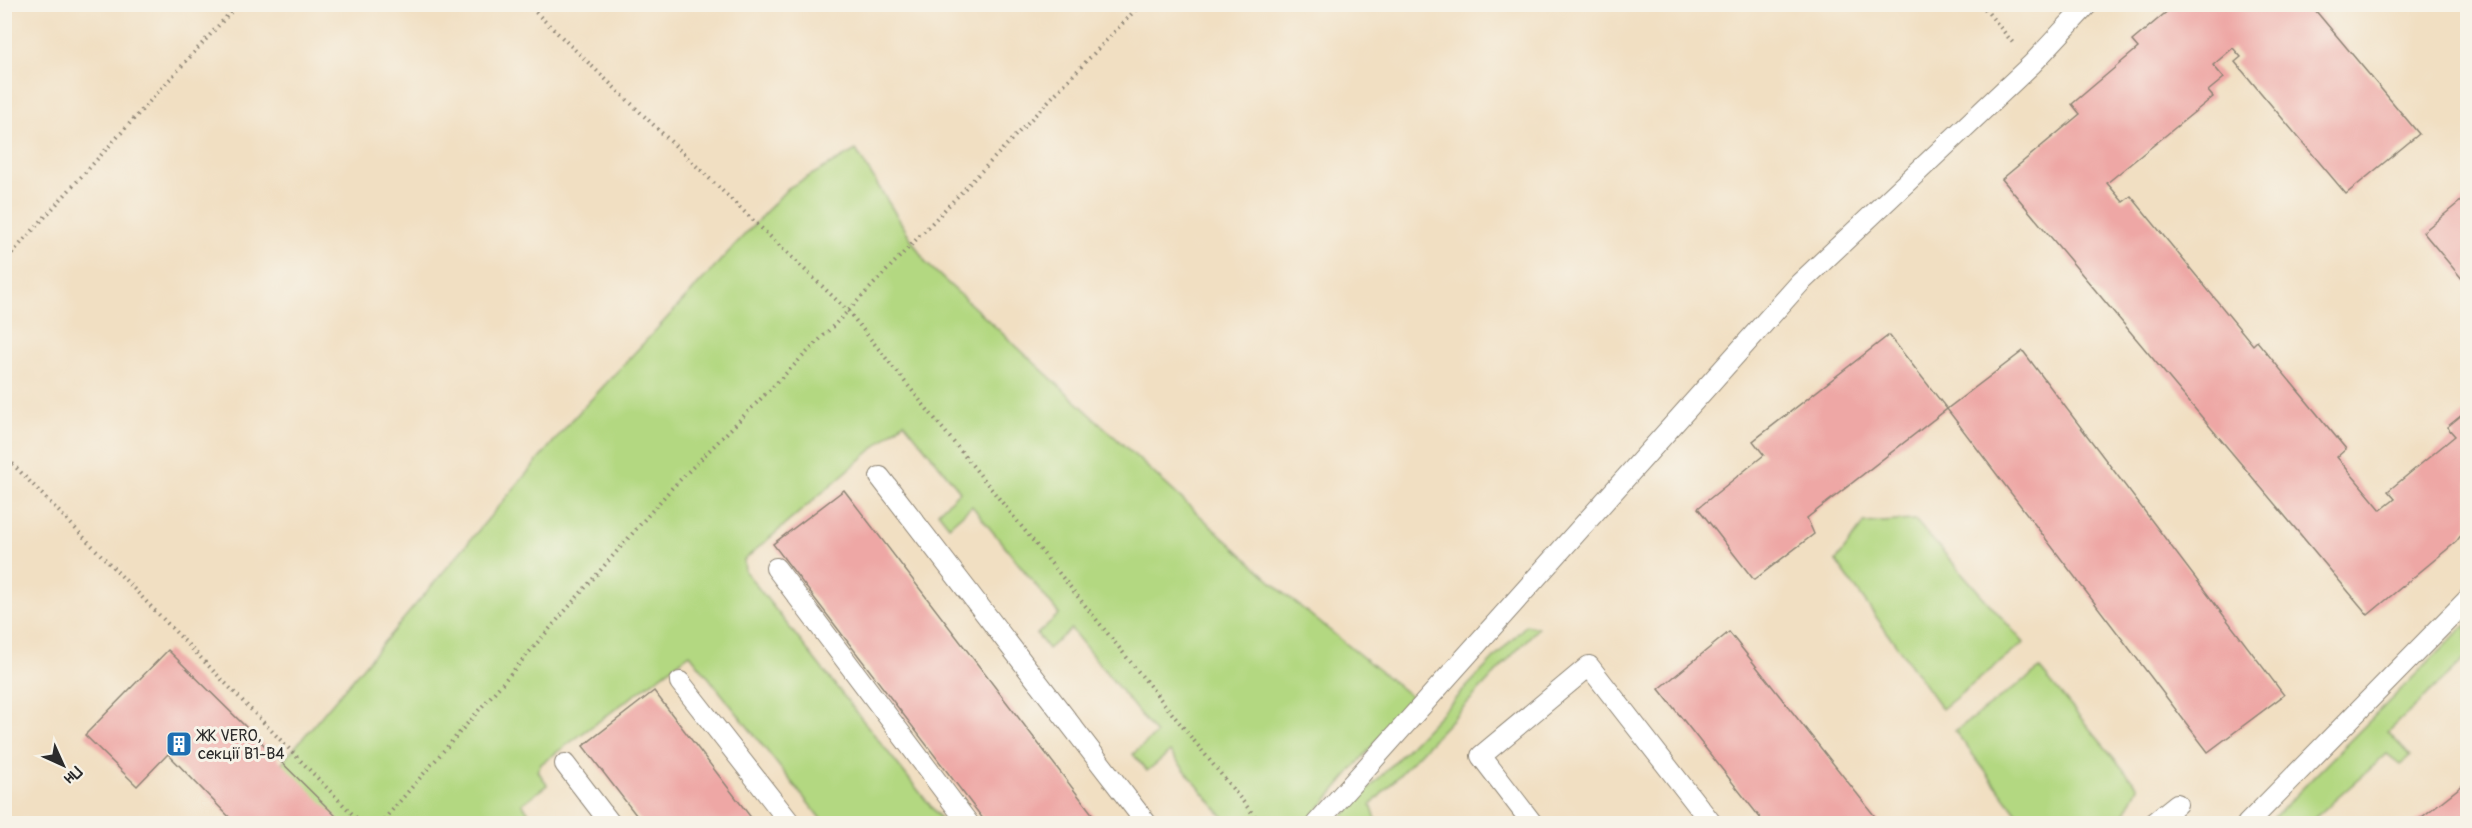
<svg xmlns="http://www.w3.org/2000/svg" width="2472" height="828" font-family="Pangolin,sans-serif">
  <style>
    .green { fill: #b3d881; stroke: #6f8256; stroke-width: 1.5 }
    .building { fill: #eea7a5 }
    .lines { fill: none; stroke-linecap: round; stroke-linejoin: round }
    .service-casing { stroke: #8e8576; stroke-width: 22 }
    .path { stroke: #8e8576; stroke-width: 4; stroke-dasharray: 1.5 4.5; stroke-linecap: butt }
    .service { stroke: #fff; stroke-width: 20 }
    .labels { text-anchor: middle; stroke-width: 6; stroke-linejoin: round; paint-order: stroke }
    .poi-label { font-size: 16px; fill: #2b2b2b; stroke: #f7f3e8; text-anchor: start }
  </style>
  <rect width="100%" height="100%" fill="#f7f3e8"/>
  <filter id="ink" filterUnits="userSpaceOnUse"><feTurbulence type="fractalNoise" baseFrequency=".0167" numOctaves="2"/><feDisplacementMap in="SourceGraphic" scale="12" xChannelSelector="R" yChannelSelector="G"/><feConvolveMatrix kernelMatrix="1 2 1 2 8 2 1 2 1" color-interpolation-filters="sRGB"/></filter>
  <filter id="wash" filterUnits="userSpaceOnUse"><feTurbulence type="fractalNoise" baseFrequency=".008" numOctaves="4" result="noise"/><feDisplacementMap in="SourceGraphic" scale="24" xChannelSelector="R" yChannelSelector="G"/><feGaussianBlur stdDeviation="1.35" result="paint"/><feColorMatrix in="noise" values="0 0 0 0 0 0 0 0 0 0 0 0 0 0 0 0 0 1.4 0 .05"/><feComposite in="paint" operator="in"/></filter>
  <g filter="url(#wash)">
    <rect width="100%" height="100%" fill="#f1dfc2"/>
    <!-- green -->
    <path class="green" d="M856,150L926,263L1286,595L1413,698L1307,823H1228L1170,752L1147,771L1133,754L1156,734L1071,629L1048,649L1037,634L1059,614L972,506L949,526L938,512L960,491L904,422L744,560L745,571L944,823H824L690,654L541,764L538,771L547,785L522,804L537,823L230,824L571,421L788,188Z
      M1915,520L2024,643L1942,709L1836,561L1864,523Z
      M2467,623V657L2388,732L2410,756L2400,764L2387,754L2309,823H2268Z
      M1526,625L1538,628L1371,805L1377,823H1336Z
      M2040,669L2138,787L2122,819L2115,823H2024L1955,731Z"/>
    <g id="blocks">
      <!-- building -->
      <path class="building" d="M2176,4H2310L2419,134L2346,194L2235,62L2241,57L2233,48L2213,65L2224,78L2208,91L2213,97L2107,183L2123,202L2131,196L2253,345L2257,341L2346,449L2337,457L2381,510L2395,499L2388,491L2455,436L2447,427L2468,410V526L2456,542L2368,615L2002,179L2080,114L2072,104L2138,48L2132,41Z
        M2468,195V286L2423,232Z
        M1889,335L1947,409L1807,518L1814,534L1754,580L1698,508L1764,455L1753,441Z
        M2023,351L2284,695L2208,752L1947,409Z
        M844,490L1100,824H987L773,544Z
        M1729,632L1881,824H1765L1659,689Z
        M168,650L338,818L333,824H236L168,754L137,786L85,735Z
        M654,691L756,824H643L583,746Z
        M2468,781V824H2413Z"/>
    </g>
  </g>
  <g filter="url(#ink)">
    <use href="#blocks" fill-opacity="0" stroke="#8e8576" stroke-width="1.5"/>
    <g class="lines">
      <!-- service casing -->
      <g class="service-casing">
        <path id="service" d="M880,477L1147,824
          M776,568L969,824
          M680,682L791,824
          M565,764L611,824
          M1316,824L1800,283L2032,64L2088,4
          M1533,824L1481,756L1589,666L1712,824
          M2152,824L2177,804
          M2247,824L2468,599"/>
      </g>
      <!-- path -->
      <path class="path" d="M527,4L848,311L1261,824
        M1981,4L2013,43
        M4,262L238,4
        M4,455L362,824
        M380,824L671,489L848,311L1141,4"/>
      <!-- service -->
      <use href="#service" class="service"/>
    </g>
  </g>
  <!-- icons -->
  <defs>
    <g id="building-square" transform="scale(1.35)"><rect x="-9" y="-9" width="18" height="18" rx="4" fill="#1f6fb2" stroke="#f7f3e8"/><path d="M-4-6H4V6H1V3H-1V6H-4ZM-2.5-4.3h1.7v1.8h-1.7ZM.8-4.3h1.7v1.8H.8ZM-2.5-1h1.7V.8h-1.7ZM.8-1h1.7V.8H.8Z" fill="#fff"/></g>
  </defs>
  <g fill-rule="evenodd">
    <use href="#building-square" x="179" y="744"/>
  </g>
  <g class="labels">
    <!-- poi labels -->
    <g class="poi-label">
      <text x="198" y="741">ЖК VERO,<tspan x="198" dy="18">секції В1-В4</tspan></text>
    </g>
  </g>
  <!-- margin -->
  <rect width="2472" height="828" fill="none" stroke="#f7f3e8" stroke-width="24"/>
  <!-- north arrow -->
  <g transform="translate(63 765) rotate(135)" stroke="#f7f3e8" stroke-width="4.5" paint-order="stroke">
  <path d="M0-4.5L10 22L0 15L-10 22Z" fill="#2b2b2b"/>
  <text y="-9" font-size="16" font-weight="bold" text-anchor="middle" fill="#2b2b2b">Пн</text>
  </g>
</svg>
